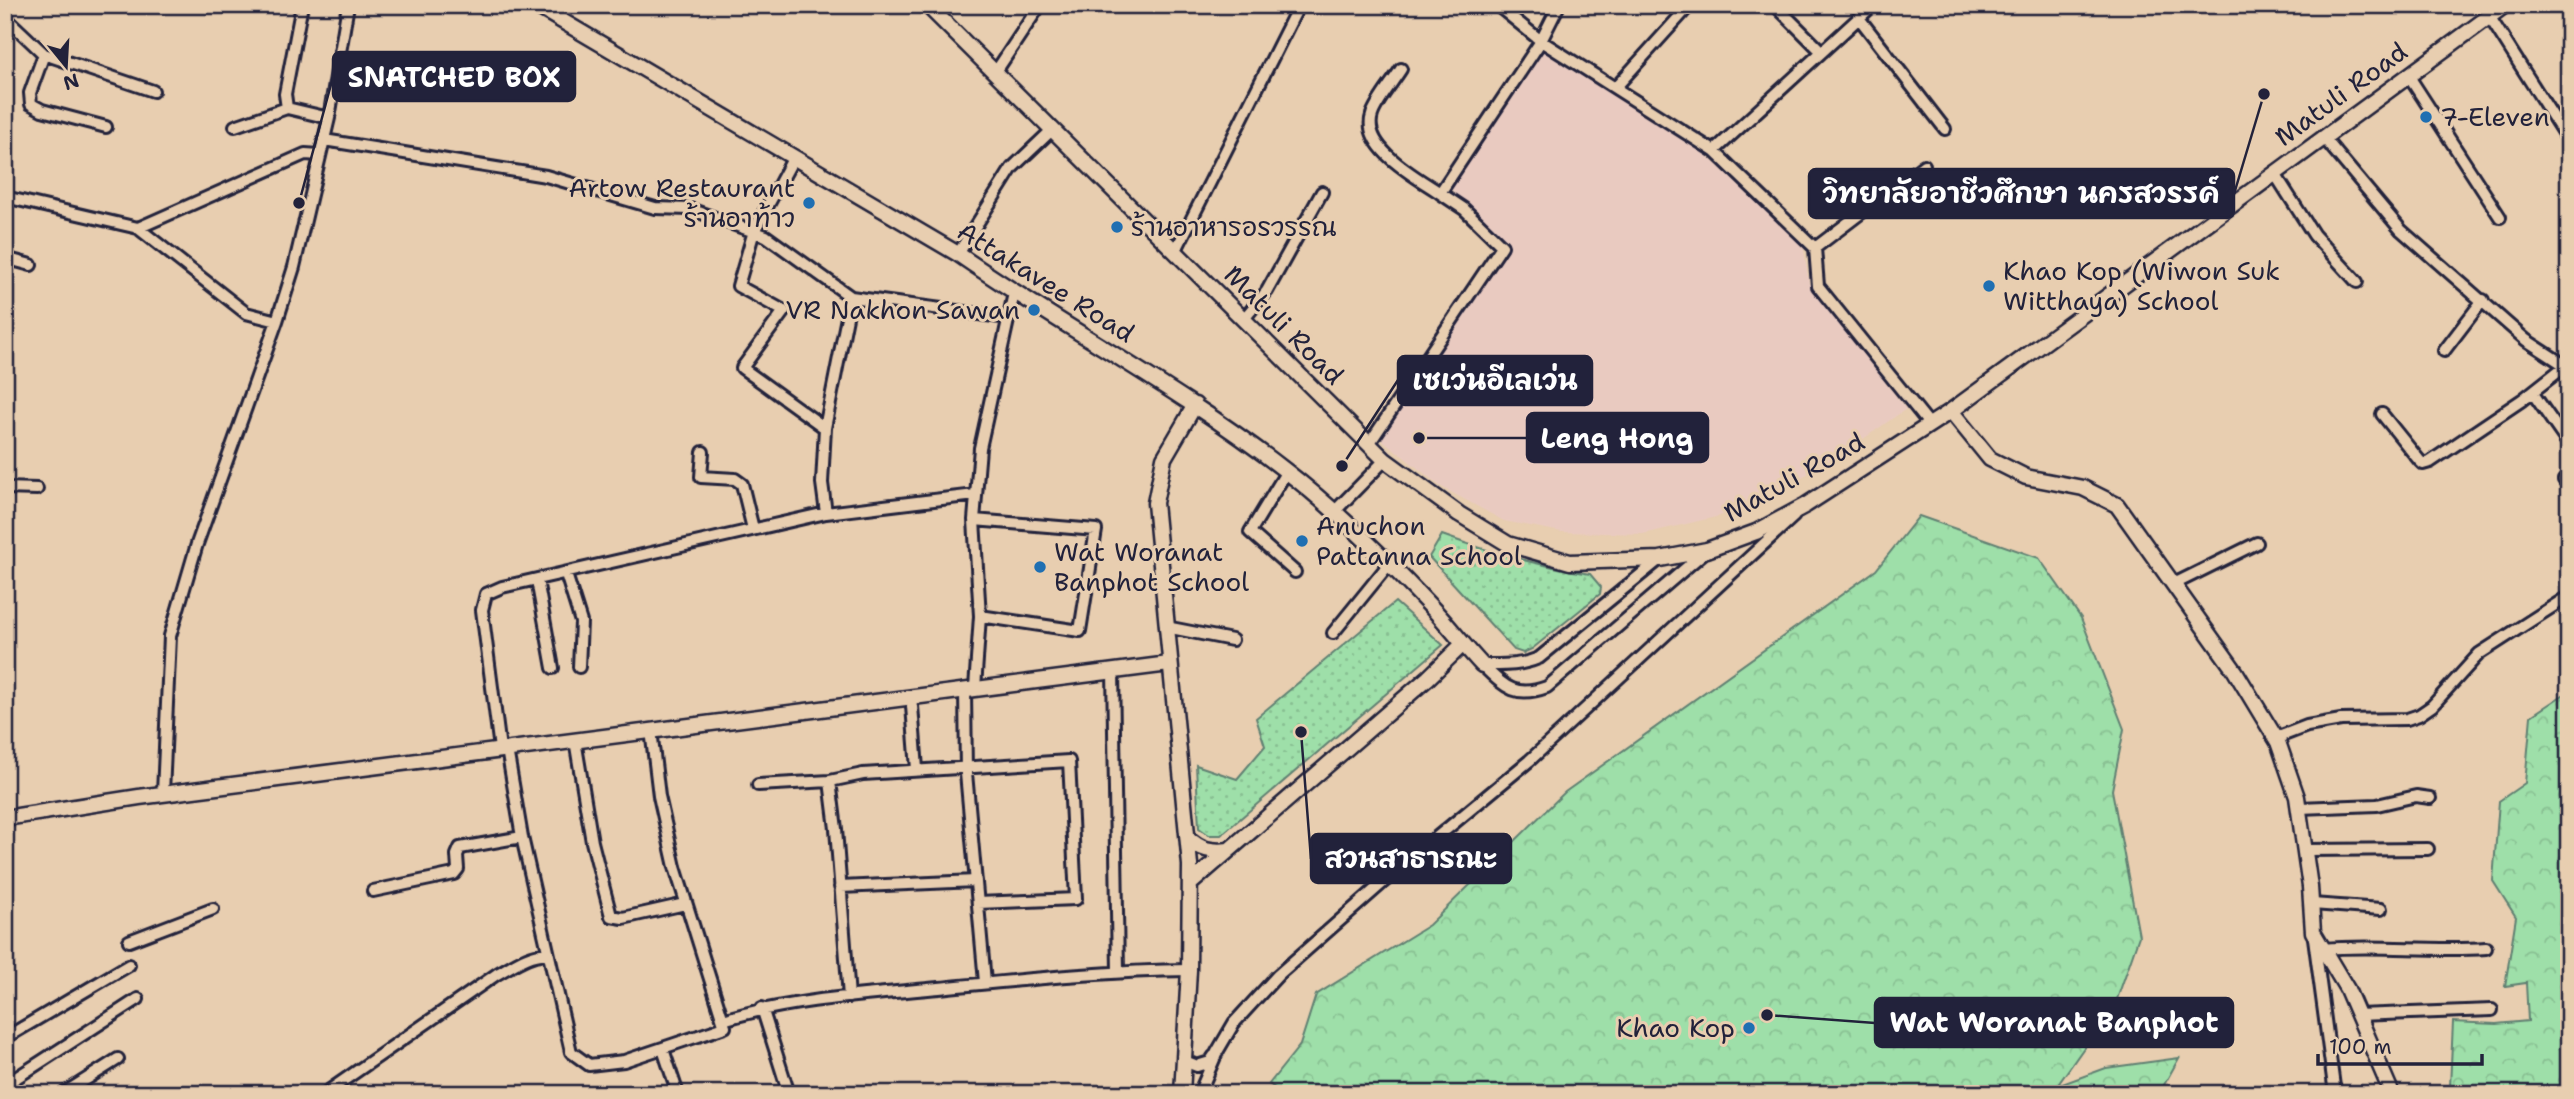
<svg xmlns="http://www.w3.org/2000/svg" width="2574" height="1099" font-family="'Shantell Sans','Playpen Sans Thai',sans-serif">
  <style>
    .built { fill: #e9cac0 }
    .forest { fill: url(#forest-crowns); stroke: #608072; stroke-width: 2 }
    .park { fill: url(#park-dots); stroke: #608072; stroke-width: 2 }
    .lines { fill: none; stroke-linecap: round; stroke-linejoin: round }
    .street-casing { stroke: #22223b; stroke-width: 16 }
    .secondary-casing { stroke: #22223b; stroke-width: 19 }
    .street { stroke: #e8ceb0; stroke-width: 10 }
    .secondary { stroke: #e8ceb0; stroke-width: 14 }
    .poi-dot { fill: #1f6fb2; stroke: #e8ceb0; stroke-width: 2.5 }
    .labels { text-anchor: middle; stroke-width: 6; stroke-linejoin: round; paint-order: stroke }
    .street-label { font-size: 26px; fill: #22223b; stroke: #e8ceb0 }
    .poi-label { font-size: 26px; fill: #22223b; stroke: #e8ceb0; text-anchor: start }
    .leader { fill: none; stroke: #22223b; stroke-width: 2.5 }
    .callout-dot { fill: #22223b; stroke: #e8ceb0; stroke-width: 2.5 }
    .callout { fill: #22223b; stroke: #22223b; stroke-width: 2.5 }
    .callout-label { font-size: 28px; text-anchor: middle; font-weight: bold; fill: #fff }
  </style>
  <defs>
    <pattern id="forest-crowns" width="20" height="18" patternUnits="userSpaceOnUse" patternTransform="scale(1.75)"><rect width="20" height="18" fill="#9edfa9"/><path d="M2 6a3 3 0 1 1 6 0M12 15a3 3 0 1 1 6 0" fill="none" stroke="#88bf92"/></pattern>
    <pattern id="park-dots" width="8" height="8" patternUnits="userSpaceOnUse" patternTransform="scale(1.75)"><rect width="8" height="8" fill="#9edfa9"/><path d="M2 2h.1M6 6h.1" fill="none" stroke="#88bf92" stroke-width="1.8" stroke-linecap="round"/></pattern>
  </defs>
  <rect width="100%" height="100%" fill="#e8ceb0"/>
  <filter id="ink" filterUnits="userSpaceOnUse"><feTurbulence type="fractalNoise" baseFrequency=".0143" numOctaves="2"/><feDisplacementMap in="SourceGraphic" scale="14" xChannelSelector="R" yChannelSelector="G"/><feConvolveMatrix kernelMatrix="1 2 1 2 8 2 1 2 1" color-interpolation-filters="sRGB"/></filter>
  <g filter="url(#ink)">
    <!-- built -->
    <path class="built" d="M1542,44L1705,154L1803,245L1809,283L1906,409L1826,465L1720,516L1643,534L1562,532L1504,521L1440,486L1379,437L1505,245L1448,186Z"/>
    <!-- forest -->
    <path class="forest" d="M1919,516L2039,558L2081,618L2124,729L2112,790L2139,936L2116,1002L2057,1086L2106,1068L2179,1058L2159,1094H1284L1269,1084L1300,1045L1316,995L1429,925L1565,792L1876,570Z
      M2569,691V1094H2464L2450,1087L2453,1022L2496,1024L2528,1021L2526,983L2505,986L2516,917L2493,881L2499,801L2525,783L2531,716Z"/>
    <!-- park -->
    <path class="park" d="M1442,535C1490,553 1539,565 1590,574L1601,587L1600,594L1532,649L1523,653L1514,650L1429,557Z
      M1395,602L1443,645L1221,835H1209L1199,828L1196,765L1237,779L1265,746L1256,718Z"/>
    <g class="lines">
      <!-- street casing -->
      <g class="street-casing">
        <path id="street" d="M302,5L285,94L287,108L329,118
          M1497,5L1541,41L1714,151L1815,248L1818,286L1930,425
          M1775,5L1822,52
          M2489,16L2569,142
          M5,17L44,54L153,91
          M1859,18L1945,129
          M44,54L30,93L31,104L42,110L106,127
          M1401,69C1393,82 1376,102 1372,115C1361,148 1418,178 1440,193
          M995,73L1040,5
          M2408,75L2500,217
          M1615,88L1690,5
          M235,126L287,108
          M2324,138L2401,230L2526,340L2569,368
          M324,140L546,176L655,208L690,209L766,236L851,297L1009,318
          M1714,151L1873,5
          M794,157L754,231L738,286L784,311L742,368L825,428L822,483L826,513
          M2275,174L2314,235L2357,282
          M5,197L138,228L305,154L320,155
          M138,228L246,313L277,321
          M1815,248L1924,165
          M1175,252L1299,5
          M958,254L1012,168L1053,129
          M5,258L31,265
          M1243,320L1267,291L1322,192
          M2444,351L2483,300
          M2532,392L2569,445
          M2382,414L2419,460L2423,464L2430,462L2522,400L2569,363
          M825,428L851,297
          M1369,444L1502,246L1464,209L1440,193L1541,41L1559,5
          M703,452L701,477L735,479L742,484L753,529
          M1287,471L1250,532L1295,572
          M2564,480L2569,478
          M5,488L37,489
          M1334,512L1385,460
          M974,520L1096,530L1080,631L980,616
          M566,574L581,622L579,667
          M537,580L553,668
          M2174,584L2257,543
          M1166,627L1232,640
          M1333,633L1389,564
          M1482,665C1504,686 1514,699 1547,687L1707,550
          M1482,665C1503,665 1520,666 1539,658L1660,559
          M1113,671L1118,971
          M975,688L980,616L974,520L980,448L1014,293
          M965,689L966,773L985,982
          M912,706L917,769
          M2276,738L2307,726L2341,720L2407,719L2419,715L2432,706L2479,654L2569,596
          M575,740L592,842L611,916L623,918L685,904
          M500,749L482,610L486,594L502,587L826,513L975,495
          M507,749L522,837L571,1052L589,1065L624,1061L725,1027L675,867L659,796L651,730
          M758,785L830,781
          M163,793L170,636L197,544L277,321L294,267L329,118L348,5
          M2299,808L2377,805L2416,796L2430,798
          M2305,850L2428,849
          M840,887L976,881
          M373,891L454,874L458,869L457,855L460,848L522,837
          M2312,904L2381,909
          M2314,938L2335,1094
          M129,941L213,909
          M2323,949C2377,944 2432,952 2486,948
          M849,997L836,829L830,781L863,774L1069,761L1076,899L978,903
          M762,1008L789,1094
          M2357,1015L2492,1010
          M723,1020C793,999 866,995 939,988C1022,980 1105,971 1189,970
          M5,1038L129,965
          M663,1049L678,1094
          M1185,1055L1187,1062L1197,1066L1210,1062L1214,1056
          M5,1085L138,999
          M63,1094L118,1059
          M324,1094L497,974C512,966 531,952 548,954
          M1199,1094L1217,1052L1234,1023L1278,975L1396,871L1529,761L1794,516"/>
      </g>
      <!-- secondary casing -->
      <g class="secondary-casing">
        <path id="secondary" d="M535,5L958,254C1066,329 1182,390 1286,471C1339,512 1387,560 1433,609C1450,627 1465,647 1482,665
          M927,5L1385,460L1459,514L1508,544L1570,562L1660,559L1707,550L1756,532L1806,505L1951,411L2505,5
          M1951,411L1990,459L2026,477L2083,488L2117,505L2235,671L2278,742L2297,797L2310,887L2313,932L2347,989L2392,1094
          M5,818L139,797L1169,664
          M1188,838C1201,850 1211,852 1229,850
          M1190,884L1428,678L1463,644
          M1182,1094L1189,970L1190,865L1155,503L1164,458L1195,405"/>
      </g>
      <!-- street -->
      <use href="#street" class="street"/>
      <!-- secondary -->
      <use href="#secondary" class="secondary"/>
    </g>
  </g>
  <!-- markers -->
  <g class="poi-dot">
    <circle cx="2426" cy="117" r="7"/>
    <circle cx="809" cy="203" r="7"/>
    <circle cx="1117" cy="227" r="7"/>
    <circle cx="1989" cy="286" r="7"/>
    <circle cx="1034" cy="310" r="7"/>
    <circle cx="1302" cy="541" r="7"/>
    <circle cx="1040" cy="567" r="7"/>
    <circle cx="1749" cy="1028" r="7"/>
  </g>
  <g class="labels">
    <!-- street labels -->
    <g class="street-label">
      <text transform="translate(2341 94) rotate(-36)" y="9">Matuli Road</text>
      <text transform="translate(1046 282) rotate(32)" y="9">Attakavee Road</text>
      <text transform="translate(1284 325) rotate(45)" y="9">Matuli Road</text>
      <text transform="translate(1794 477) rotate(-29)" y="9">Matuli Road</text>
    </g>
    <!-- poi labels -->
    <g class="poi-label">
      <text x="2440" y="126">7-Eleven</text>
      <text x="795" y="197" text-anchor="end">Artow Restaurant<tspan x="795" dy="30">ร้านอาท้าว</tspan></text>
      <text x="1131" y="236">ร้านอาหารอรวรรณ</text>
      <text x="2003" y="280">Khao Kop (Wiwon Suk<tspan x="2003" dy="30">Witthaya) School</tspan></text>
      <text x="1020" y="319" text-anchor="end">VR Nakhon Sawan</text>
      <text x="1316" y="535">Anuchon<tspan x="1316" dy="30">Pattanna School</tspan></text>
      <text x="1054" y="561">Wat Woranat<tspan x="1054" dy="30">Banphot School</tspan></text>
      <text x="1735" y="1037" text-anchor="end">Khao Kop</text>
    </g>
  </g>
  <!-- callouts -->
  <path class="leader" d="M299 203L333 77M2264 94L2234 194M1342 466L1398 380M1419 438L1527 438M1301 732L1311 859M1767 1015L1875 1023"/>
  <g class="callout-dot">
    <circle cx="299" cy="203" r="7"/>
    <circle cx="2264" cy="94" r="7"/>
    <circle cx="1342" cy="466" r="7"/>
    <circle cx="1419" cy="438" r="7"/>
    <circle cx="1301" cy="732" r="7"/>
    <circle cx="1767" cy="1015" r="7"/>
  </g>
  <g class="callout">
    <rect x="333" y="52" width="242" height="49" rx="7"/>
    <rect x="1809" y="169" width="425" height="49" rx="7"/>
    <rect x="1398" y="356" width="194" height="49" rx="7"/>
    <rect x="1527" y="413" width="181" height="49" rx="7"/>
    <rect x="1311" y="834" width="200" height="49" rx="7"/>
    <rect x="1875" y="998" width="358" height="49" rx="7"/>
  </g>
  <g class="callout-label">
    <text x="454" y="87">SNATCHED BOX</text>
    <text x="2021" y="203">วิทยาลัยอาชีวศึกษา นครสวรรค์</text>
    <text x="1495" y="390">เซเว่นอีเลเว่น</text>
    <text x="1617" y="448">Leng Hong</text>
    <text x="1411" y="868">สวนสาธารณะ</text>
    <text x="2054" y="1032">Wat Woranat Banphot</text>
  </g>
  <!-- margin -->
  <rect width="2574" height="1099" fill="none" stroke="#e8ceb0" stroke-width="28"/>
  <rect x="14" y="14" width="2546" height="1071" fill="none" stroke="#22223b" stroke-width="2.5" filter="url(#ink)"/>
  <!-- north arrow -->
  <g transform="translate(66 66) rotate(162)" stroke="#e8ceb0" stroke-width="5" paint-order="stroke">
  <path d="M0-5L12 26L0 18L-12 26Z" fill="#22223b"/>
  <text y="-10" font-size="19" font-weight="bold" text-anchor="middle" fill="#22223b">N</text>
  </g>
  <!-- scale -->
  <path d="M2318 1054v10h164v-10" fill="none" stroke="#22223b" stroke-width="3.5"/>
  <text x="2329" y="1054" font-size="21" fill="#22223b" stroke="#e8ceb0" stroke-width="5" paint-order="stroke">100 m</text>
</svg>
